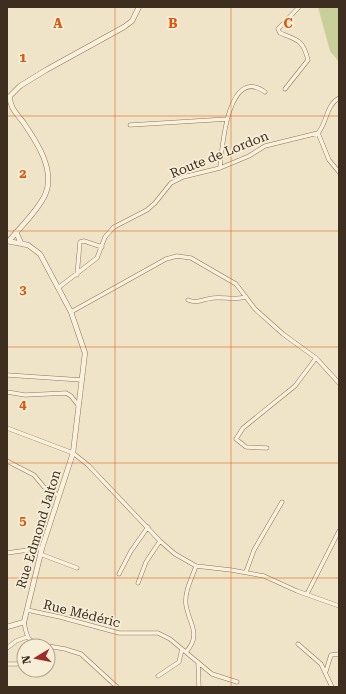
<svg xmlns="http://www.w3.org/2000/svg" width="346" height="694" font-family="'Roboto Serif',serif">
  <style>
    .green { fill: #c9cf9b }
    .lines { fill: none; stroke-linecap: round; stroke-linejoin: round }
    .minor-casing { stroke: #8d765c; stroke-width: 4.5 }
    .tertiary-casing { stroke: #8d765c; stroke-width: 5.5 }
    .minor { stroke: #faf1dc; stroke-width: 3.5 }
    .tertiary { stroke: #faf1dc; stroke-width: 4.5 }
    .grid { fill: none; stroke: #df570d; stroke-width: 1; stroke-opacity: 0.55 }
    .labels { text-anchor: middle; stroke-width: 3.5; stroke-linejoin: round; paint-order: stroke }
    .street-label { font-size: 13px; fill: #3d2e20; stroke: #f7eed8 }
    .grid-label { font-size: 13px; text-anchor: middle; font-weight: bold; fill: #df570d; stroke: #f7eed8; stroke-width: 3.5; stroke-linejoin: round; paint-order: stroke }
  </style>
  <rect width="100%" height="100%" fill="#f0e4c8"/>
  <!-- green -->
  <path class="green" d="M318,7H339V62L330,51Z"/>
  <g class="lines">
    <!-- minor casing -->
    <g class="minor-casing">
      <path id="minor" d="M285,89L308,60C303,40 298,40 280,33L278,29L299,7
        M130,125L228,119
        M318,133L329,160L339,172
        M220,168C222,147 228,65 265,92
        M77,275L80,242L84,241L102,247
        M58,288L97,258L105,237L114,227L147,210L155,203L171,183L183,177L220,168L249,156L265,146L318,133C327,123 326,105 339,98
        M188,300C197,304 203,299 213,298C224,297 235,300 246,297
        M71,312L166,259L177,256L191,258L236,284L255,309L283,334L316,358L339,383
        M7,375L82,380
        M7,392L25,395L66,393L71,396L78,405
        M7,428L73,453L88,465L160,541L175,554L196,566L231,570L264,576L297,591L339,606
        M267,448L246,447L236,439L243,428L295,386L316,358
        M7,461L34,475L44,487L58,495
        M7,553L42,548
        M40,554L77,568
        M246,572L254,550L282,502
        M119,574L131,551L148,527
        M138,583L146,562L160,541
        M307,594L339,531
        M27,610L60,617L119,633H158L170,639L212,674L237,682
        M24,622C27,640 28,642 47,646
        M298,644L321,664L332,687
        M48,646L65,649L81,654L117,687
        M7,648L16,641L27,637
        M186,652C202,634 189,624 186,605C184,592 192,578 196,566
        M198,662L199,687
        M7,664H17L22,661L24,648
        M326,671L331,655L339,654
        M158,676L179,662L182,649"/>
    </g>
    <!-- tertiary casing -->
    <g class="tertiary-casing">
      <path id="tertiary" d="M16,232L21,243
        M7,241L28,245L40,254L71,312L85,353L73,453L42,548L24,622L7,627
        M9,241C20,227 37,212 45,195C56,171 37,142 23,122C17,114 9,107 10,96L20,86L46,70L124,27L132,21L139,7"/>
    </g>
    <!-- minor -->
    <use href="#minor" class="minor"/>
    <!-- tertiary -->
    <use href="#tertiary" class="tertiary"/>
  </g>
  <!-- grid -->
  <path class="grid" d="M115,7V687M231,7V687M7,116H339M7,231H339M7,347H339M7,463H339M7,578H339"/>
  <g class="labels">
    <!-- street labels -->
    <g class="street-label">
      <text transform="translate(219 154) rotate(-22)" y="5">Route de Lordon</text>
      <text transform="translate(38 529) rotate(-73)" y="5">Rue Edmond Jalton</text>
      <text transform="translate(82 613) rotate(14)" y="5">Rue Médéric</text>
    </g>
  </g>
  <g class="grid-label">
    <text x="58" y="28">A</text>
    <text x="173" y="28">B</text>
    <text x="288" y="28">C</text>
    <text x="23" y="62">1</text>
    <text x="23" y="178">2</text>
    <text x="23" y="294">3</text>
    <text x="23" y="409">4</text>
    <text x="23" y="525">5</text>
  </g>
  <!-- border -->
  <rect width="346" height="694" fill="none" stroke="#3d2e20" stroke-width="16"/>
  <!-- north arrow -->
  <g transform="translate(36 658) rotate(260)"><circle r="19" fill="#f7eed8" stroke="#ada18e"/>
  <path d="M0-3L7 15L0 10L-7 15Z" fill="#9e2a2b"/>
  <text y="-6" font-size="11" font-weight="bold" text-anchor="middle" fill="#3d2e20">N</text>
  </g>
</svg>
